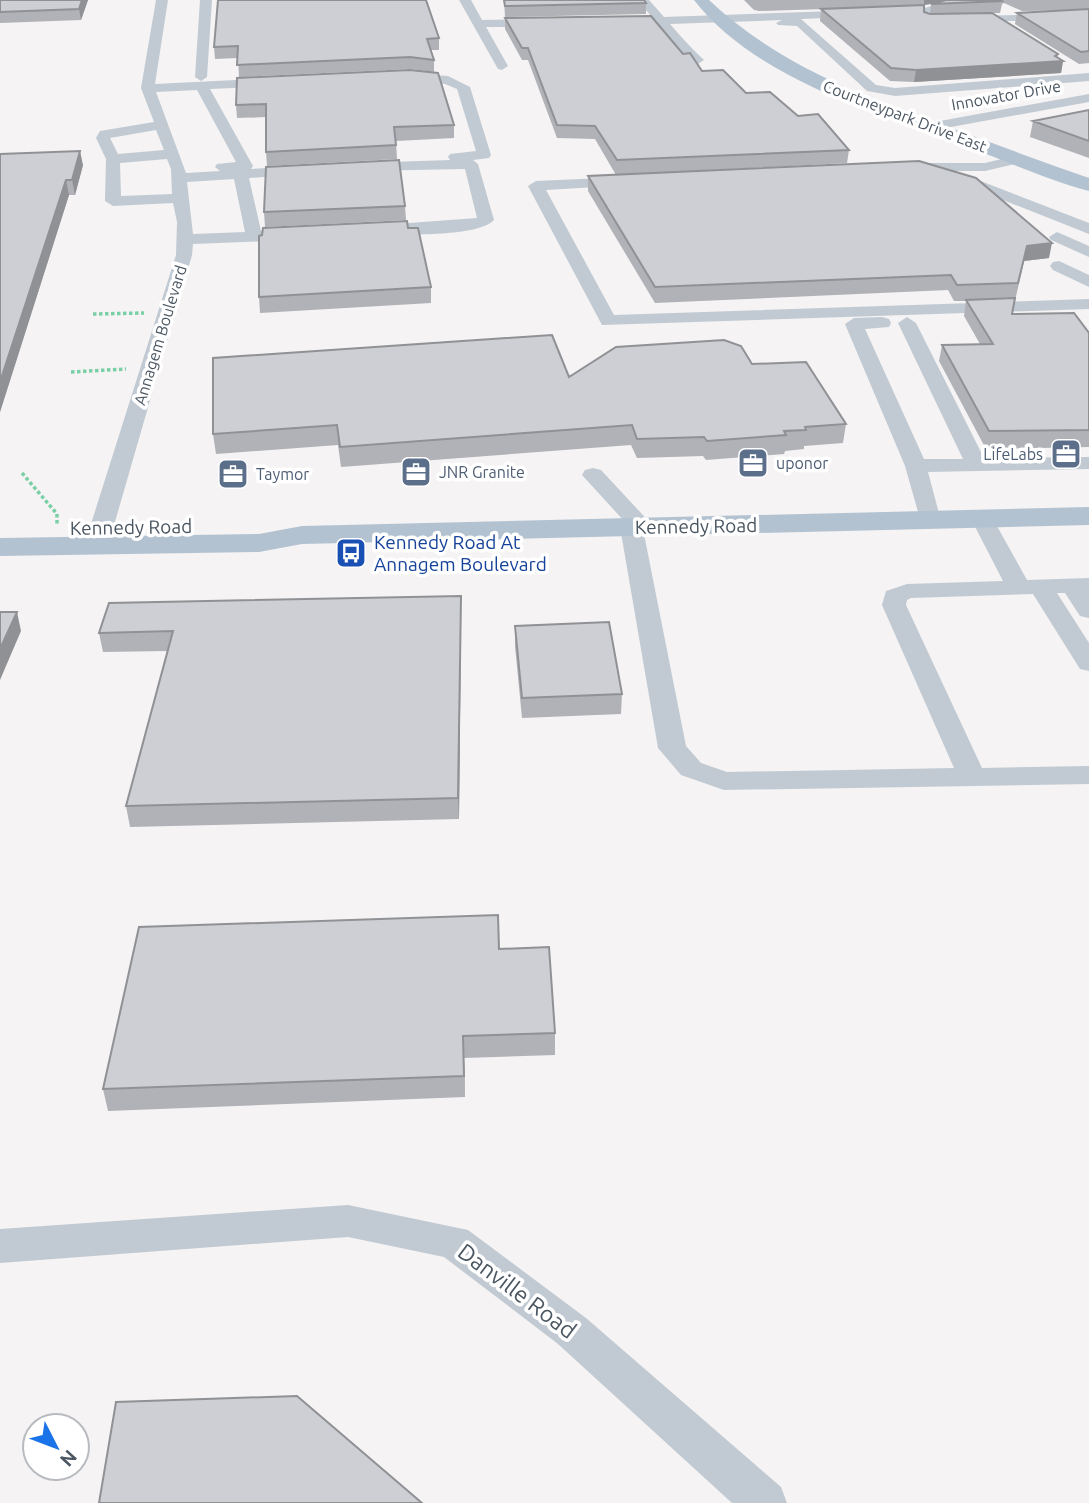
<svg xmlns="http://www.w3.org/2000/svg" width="1089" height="1503" font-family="Ubuntu,sans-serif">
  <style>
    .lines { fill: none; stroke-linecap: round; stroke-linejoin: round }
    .path { stroke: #7ad0a6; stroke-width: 3.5; stroke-dasharray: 3.5 2.5; stroke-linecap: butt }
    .minor { fill: #c1cad2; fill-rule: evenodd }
    .major { fill: #b3c2d1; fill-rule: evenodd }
    .wall { fill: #b0b2b7; fill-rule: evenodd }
    .shaded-wall { fill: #909195 }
    .building { fill: #cdcfd5; stroke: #909195; stroke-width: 2 }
    .labels { text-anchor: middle; stroke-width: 7; stroke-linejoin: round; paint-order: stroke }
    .far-street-label { font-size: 16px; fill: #4a5661; stroke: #fff }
    .far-service-label { font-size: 16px; fill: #4e5e75; stroke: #fff; text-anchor: start }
    .street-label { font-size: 19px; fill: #4a5661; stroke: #fff }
    .transit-label { font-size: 19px; fill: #164399; stroke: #fff; text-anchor: start }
    .near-street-label { font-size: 23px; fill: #4a5661; stroke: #fff }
  </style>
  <rect width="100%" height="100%" fill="#f5f3f3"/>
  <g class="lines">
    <!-- path -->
    <path class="path" d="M93,314L144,313
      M71,372L126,369
      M22,473L57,514V524"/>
    <!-- minor -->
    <path class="minor" d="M156,0H168L155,84L275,78L281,82L275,86L210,89L253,166L251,169L303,166L310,170L303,174L249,178L261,231L296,230L304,235L296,240L193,244L192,255L108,546L104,551H88L84,546L176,255L177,222L173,203L113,206L105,201L106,159L96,138L100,131L154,122L141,88ZM197,90L236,162L217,164L215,167L220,171L186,173L156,92ZM156,130L164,150L118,154L110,138ZM167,159L171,169L172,194L121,196L120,163ZM234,179L245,232L193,234L187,182Z
      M200,0H212L207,77L201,81L195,77Z
      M459,0H471L482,20L543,19L549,23L543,27H486L508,66L502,70L498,69Z
      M637,0H649L664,17L924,8L955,0L960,3L958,5L924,14L801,19L876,85L895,88L1089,73V81L895,96L867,91L797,26L778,25L776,23L782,20L670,24C681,37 692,49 704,60L698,64L687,59L657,24H615L613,22L619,19L652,17Z
      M964,16L1019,15L1025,18L1019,21H960V17Z
      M402,73L448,76L470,87L491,155L489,158L473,160L478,164L494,220C478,237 407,234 382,235L374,230L382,225L477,218L465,169L361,171L354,167L361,163L450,160L448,157L450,154L476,151L457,89L445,84L397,80L396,77Z
      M1089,94V102L929,131L922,127L929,123Z
      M1018,155L1025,159L1023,162L985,171H900L893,167L900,163H985Z
      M955,171L1089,223V234L950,179L947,176Z
      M625,177L630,179L633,182L630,185L546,190L614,315L1089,299V309L602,325L528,186L536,181Z
      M1057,232L1089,246V257L1051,240L1049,237Z
      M1059,261L1089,275V287L1053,270L1050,266L1053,262Z
      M882,317L889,319L891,323L889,327L865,329L924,459H963L898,323L907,317L916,323L984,458L1089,457V469L928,472L941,521L938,526H922L905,466L845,324L854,318Z
      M593,468L601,470L654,527L651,532L644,534L686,746L701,763L727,772L954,768L882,605L886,591L907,584L1003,581L971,519L974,514H990L993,519L1027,580L1089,578V618L1080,616L1065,593H1057L1089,643V671L1080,669L1033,594L911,598L907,600L906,605L982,768L1089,766V784L724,790L681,775L658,748L620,527L625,522L582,475L585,470Z
      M348,1205L468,1230L586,1318L781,1487L787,1503H732L558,1344L444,1257L348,1237L0,1263V1229Z"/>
    <!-- major -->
    <path class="major" d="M694,0H709C776,63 858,95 943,125C992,143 1040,161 1089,178V191C1050,181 1011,163 973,149C882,115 756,80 694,0Z
      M1089,507V525L302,544L259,552L0,556V538L259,534L302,526Z"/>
  </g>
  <!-- wall -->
  <path class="wall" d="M0,0H88L81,20L0,23Z
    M504,0L646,3V14L505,17Z
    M744,0H1089V63L1079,64L1015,24L1017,13L1085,10L1022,11L1004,3L1002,4L1000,13H982L1058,54L1057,57L1063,61L1061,73L914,82L890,81L820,21L821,9L917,6L759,11L754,10ZM931,4L930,14L924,12V5L933,4Z
    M505,18L683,54L702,71L746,93L798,116L849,150L847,163L616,175L595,139L557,138L528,60H522L505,29Z
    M439,38V50H431L434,60V72L411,69L239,77L238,58L215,59L214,47Z
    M237,78L454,125V138L396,141L397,159L267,166L266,152V117L237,118L236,105Z
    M1089,110V158L1030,137L1033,121Z
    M0,154L83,165L75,195H69L0,412Z
    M588,176L1049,258L1024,261L1012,314L1089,333V447L986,449L939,361L942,345L980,344L964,316L966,301H954L948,290L655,303L588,191Z
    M405,206L406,220L265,227L264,212Z
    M431,287V303L260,313L259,297Z
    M752,364L846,424L843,443L804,446V449L785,451L784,454L706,460L703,456L637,458L631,445L341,467L338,445L216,454L213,434L569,377Z
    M461,596V615L459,819L130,827L126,806L167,651L103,652L99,633Z
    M515,626L622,694L621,714L522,718L515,646Z
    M499,949L555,1033V1055L464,1058L465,1097L108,1111L103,1089Z"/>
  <!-- shaded-wall -->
  <path class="shaded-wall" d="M82,0H88L81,20L79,9Z
    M924,0H950L924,5Z
    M1058,54L1056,61H1063L1061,73L914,82L916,70L1055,56Z
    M80,151L83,165L75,195L72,180Z
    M66,180L69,195L0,412V382Z
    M1052,243L1049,258L1024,261L1015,299L1027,246Z
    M461,596V615L459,819L458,798Z
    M17,612L21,631L0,680V649Z
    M463,1036L464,1058L465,1097L464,1076Z"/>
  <!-- building -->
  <path class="building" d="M0,0H82L79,9L0,12Z
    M218,0H426L439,38L427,39L434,60L410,57L237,65L238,46L214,47Z
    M504,0H644L646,3L505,6Z
    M946,0H1001L1002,1L931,4Z
    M924,5V12L930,14L992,13L1058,54L1055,56L1063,61L916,70L891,68L821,9Z
    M1089,9V51L1081,52L1017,13Z
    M651,16L683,54L690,53L702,71L723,70L746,93L770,92L798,116L818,114L849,150L617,160L595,126L557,125L528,48H522L505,18Z
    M410,70L438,73L454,125L394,127L396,145L266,152V104L236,105L237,78Z
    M1089,110V141L1033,121Z
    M80,151L72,180H66L0,382V154Z
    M399,160L405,206L264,212L266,167Z
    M919,161L976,178L1052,243L1027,246L1018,283L957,285L951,275L655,287L588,176Z
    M407,221L408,228H418L431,287L259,297V236L262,235L263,228Z
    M1015,298L1012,314L1074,313L1089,333V430L989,431L942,345L993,344L966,300Z
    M552,335L569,377L616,347L724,340L741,346L752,364L806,362L846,424L805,427L806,430L784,431L786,435L707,441L704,437L637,439L632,425L340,447L337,425L213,434V358Z
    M461,596L458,798L126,806L173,631L99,633L109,603Z
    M0,612H17L0,649Z
    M609,622L622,694L522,698L515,626Z
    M498,915L499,949L549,947L555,1033L463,1036L464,1076L103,1089L139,927Z
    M297,1396L422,1503H99L116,1402Z"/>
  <!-- icons -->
  <defs>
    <g id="office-square" transform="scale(1.575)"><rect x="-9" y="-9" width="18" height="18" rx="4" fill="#5c6f8a" stroke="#fff"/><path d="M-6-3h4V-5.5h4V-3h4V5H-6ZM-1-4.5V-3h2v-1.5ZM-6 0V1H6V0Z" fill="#fff"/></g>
    <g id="bus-square" transform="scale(1.575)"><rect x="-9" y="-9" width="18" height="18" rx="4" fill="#1a4fb4" stroke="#fff"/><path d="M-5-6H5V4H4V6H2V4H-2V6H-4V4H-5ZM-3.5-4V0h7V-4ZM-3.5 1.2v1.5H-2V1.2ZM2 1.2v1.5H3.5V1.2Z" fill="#fff"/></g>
  </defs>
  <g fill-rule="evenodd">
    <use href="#office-square" x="1066" y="454"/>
    <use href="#office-square" x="753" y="463"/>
    <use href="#office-square" x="416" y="472"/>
    <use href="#office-square" x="233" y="474"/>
    <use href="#bus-square" x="351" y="553"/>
  </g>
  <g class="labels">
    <!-- far-street labels -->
    <g class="far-street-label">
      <text transform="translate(1006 95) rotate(-10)" y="6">Innovator Drive</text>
      <text transform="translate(905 116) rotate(21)" y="6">Courtneypark Drive East</text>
      <text transform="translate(160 335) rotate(-73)" y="6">Annagem Boulevard</text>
    </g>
    <!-- far-service labels -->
    <g class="far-service-label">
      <text x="1043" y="460" text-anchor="end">LifeLabs</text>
      <text x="776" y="469">uponor</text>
      <text x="439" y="478">JNR Granite</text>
      <text x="256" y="480">Taymor</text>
    </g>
    <!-- street labels -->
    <g class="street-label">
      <text transform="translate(696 526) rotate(-1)" y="7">Kennedy Road</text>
      <text transform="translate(131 527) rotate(-1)" y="7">Kennedy Road</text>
    </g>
    <!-- transit labels -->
    <g class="transit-label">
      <text x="374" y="549">Kennedy Road At<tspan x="374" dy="22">Annagem Boulevard</tspan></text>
    </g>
    <!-- near-street labels -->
    <g class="near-street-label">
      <text transform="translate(517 1291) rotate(37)" y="8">Danville Road</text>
    </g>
  </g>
  <!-- north arrow -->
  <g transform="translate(56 1447) rotate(132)"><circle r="33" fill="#ffffff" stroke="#b7bbc0" stroke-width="2"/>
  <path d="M0-5L12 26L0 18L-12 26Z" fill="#1a73e8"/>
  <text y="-10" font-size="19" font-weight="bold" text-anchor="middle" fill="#4a5661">N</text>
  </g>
</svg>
